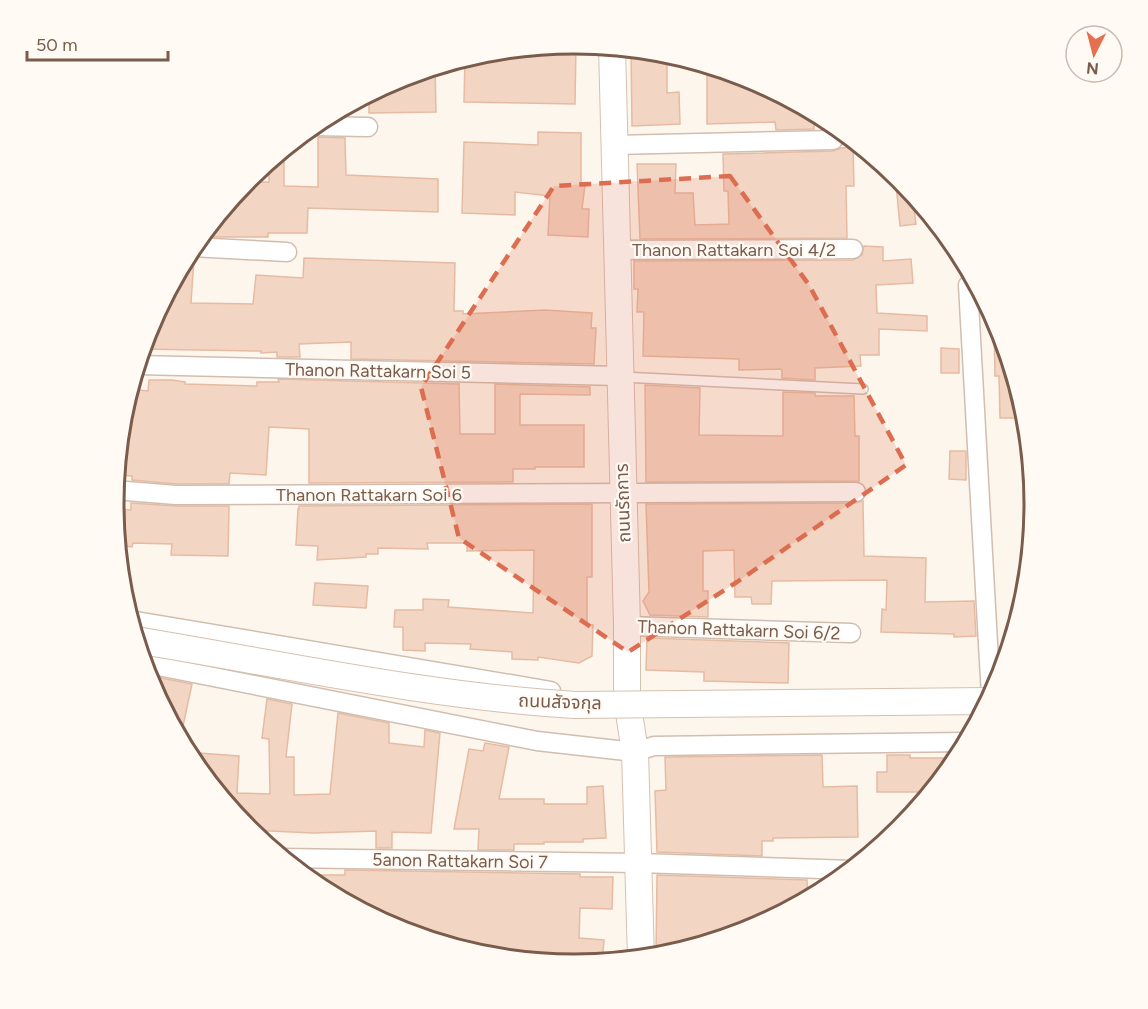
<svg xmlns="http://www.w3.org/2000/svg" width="1148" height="1009" font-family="Figtree,'Noto Sans Thai',sans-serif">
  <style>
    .building { fill: #f3d5c3; stroke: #e6bba3; stroke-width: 1.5 }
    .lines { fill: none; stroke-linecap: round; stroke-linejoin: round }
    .lane-casing { stroke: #d1beb0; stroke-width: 12 }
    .street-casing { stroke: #d1beb0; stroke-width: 21 }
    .secondary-casing { stroke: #d6c0b0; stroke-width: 28 }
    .lane { stroke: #fff; stroke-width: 9 }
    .street { stroke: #fff; stroke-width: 18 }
    .secondary { stroke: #fff; stroke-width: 26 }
    .secondary-bridge-casing { stroke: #d6c0b0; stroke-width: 28; stroke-linecap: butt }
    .secondary-bridge { stroke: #fff; stroke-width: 26 }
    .marked { fill: #dc6d51; fill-opacity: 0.2; stroke: #dc6d51; stroke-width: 4.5; stroke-dasharray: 12 8; stroke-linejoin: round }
    .labels { text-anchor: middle; stroke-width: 4.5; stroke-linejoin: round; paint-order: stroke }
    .street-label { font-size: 18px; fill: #7a5c4d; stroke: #fffaf3 }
    .rim { fill: none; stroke: #7a5c4d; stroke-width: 3 }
  </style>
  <rect width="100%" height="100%" fill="#fdf6ec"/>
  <!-- building -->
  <path class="building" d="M576,44L575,104L464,102L465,58L484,52Z
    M631,49L667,53V93L679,92L680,124L632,126Z
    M707,65L751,79L814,112V129L776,130L775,122L707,124Z
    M435,67L436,112L369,113V94L398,78Z
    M538,132L581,133V185H585L582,209H589L588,237L548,235L550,196L515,192V215L462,213L464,142L538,145Z
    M318,137L345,138L346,175L438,179V212L308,208L307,233H268V237H209V226L245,182H269V161L284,149V186L318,187Z
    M853,147L854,186H846L847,238L640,239L637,164H676L675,193H693L695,225L729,224L728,191H724L723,154L833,151L841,148Z
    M895,174L912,193L916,224L900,226Z
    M864,246L883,247V261L911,259L913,283L876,285L877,313L927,316V331L879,329V355H860L861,366L815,368V380L782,378V370L780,369L739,370V359L643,356L644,312H637L638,289H634V261L853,260L862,255Z
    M186,257L194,258L191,303L253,304L256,275L303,278L304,258L455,263L454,311H463V314L545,310L592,313L591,328H596L594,364L351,359V342L299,344L300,357H277V352L261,353V351L142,349L148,328Z
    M994,325H998L1000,328L1026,418H1000L999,376H995Z
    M941,348L959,349V373H941Z
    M278,379L459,384L460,434H495V384L590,387V395L520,394V425H584V467H535V469H513V482L309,483V429L269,427L266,475L230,473L229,484H176L132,480V476L116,475L121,427L129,389L148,391L149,380H172L185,382V384L257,386V382H279Z
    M645,385L700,388L699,435L783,436V392L815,393V396H854L855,436H859V481L646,482Z
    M950,451H966V480L949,479Z
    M863,501L864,556L926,558L925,602L974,601L976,636L954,637V634L881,632L882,609L886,610L887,580L772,581L771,604H752L751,597H735L734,550L703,551V591H708V617L650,615L643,601L649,592L646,504L856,503Z
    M131,503L176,506H229L228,556L171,555L172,544L133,543L132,547L117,545L113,508L131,510Z
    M592,504V577H587V625H593L592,656L579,663L538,657V660L512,659V652L470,649L471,644L425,643V651L403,650V627H394L395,610H423V599L449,600L448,607L533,613L534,550L467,551V543H427L428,549L378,548V554H366V557L317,560L318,546L296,545L298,509H299V506Z
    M315,583L368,586L366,608L313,605Z
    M647,638L789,643L788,683L704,681V672L646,670Z
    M146,675L192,684L180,740L148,681Z
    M267,699L292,704L286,757H294V795L330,794L338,713L389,723V743L424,747L425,730L440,733L431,833L392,832V848H376V831L313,833L248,830L190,760L186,752L239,756L237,793L270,794L269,739L262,738Z
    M485,743L509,747L499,799H544V804H587V787L603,786L606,838L583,839V842H544V844H514V850H478L479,829H454L469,749L483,751Z
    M822,755L823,787L857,786L858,837L773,838V841H762V856L657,852L655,791L666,790L665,757Z
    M887,755H910V758H959L931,792H877V772H887Z
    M345,870L580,874V877H613L612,909L580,908L579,938L604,940L602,963L586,964L535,959V962L484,957L397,930L318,888L302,875H345Z
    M657,875L807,880L808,900L750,931L656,957Z"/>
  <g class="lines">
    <!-- lane casing -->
    <g class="lane-casing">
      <path id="lane" d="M622,377L863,389"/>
    </g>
    <!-- street casing -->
    <g class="street-casing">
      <path id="street" d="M313,126L368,127
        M614,145L833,140
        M192,247L287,252
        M616,250L853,249
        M968,285L991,697
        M137,365L620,376
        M114,490L176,495L856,492
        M130,620L551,691
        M627,626L851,633
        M143,663L537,741L635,752L654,746L967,742
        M281,858L639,863L852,870"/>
    </g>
    <!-- secondary casing -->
    <g class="secondary-casing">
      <path id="secondary" d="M612,47L627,626V700L635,752L641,959"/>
    </g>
    <!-- lane -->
    <use href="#lane" class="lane"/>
    <!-- street -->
    <use href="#street" class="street"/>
    <!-- secondary -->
    <use href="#secondary" class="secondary"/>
    <!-- secondary-bridge casing -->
    <g class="secondary-bridge-casing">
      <path id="secondary-bridge" d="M136,640C281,664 428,696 575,705L989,701"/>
    </g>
    <!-- secondary-bridge -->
    <use href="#secondary-bridge" class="secondary-bridge"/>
  </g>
  <!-- marked area -->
  <path class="marked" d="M730,176L809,285L906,465L737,582L628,652L459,538L421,387L554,186Z"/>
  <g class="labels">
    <!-- street labels -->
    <g class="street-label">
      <text x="734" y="256">Thanon Rattakarn Soi 4/2</text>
      <text transform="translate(378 371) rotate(1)" y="6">Thanon Rattakarn Soi 5</text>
      <text x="369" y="501">Thanon Rattakarn Soi 6</text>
      <text transform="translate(623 503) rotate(-92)" y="6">ถนนรัถการ</text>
      <text transform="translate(739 630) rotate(2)" y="6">Thanon Rattakarn Soi 6/2</text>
      <text transform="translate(560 702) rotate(2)" y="6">ถนนสัจจกุล</text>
      <text transform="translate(460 861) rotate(1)" y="6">5anon Rattakarn Soi 7</text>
    </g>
  </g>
  <!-- crop -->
  <path d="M0 0H1148V1009H0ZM124 504a450 450 0 1 1 900 0a450 450 0 1 1-900 0Z" fill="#fffaf3" fill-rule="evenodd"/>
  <path class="rim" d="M124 504a450 450 0 1 1 900 0a450 450 0 1 1-900 0Z"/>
  <!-- north arrow -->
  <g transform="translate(1094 54) rotate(186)"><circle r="28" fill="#fffaf3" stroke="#cabbb1" stroke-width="1.5"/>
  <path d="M0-4.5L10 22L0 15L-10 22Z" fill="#e76f51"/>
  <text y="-9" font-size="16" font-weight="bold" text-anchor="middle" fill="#7a5c4d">N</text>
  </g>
  <!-- scale -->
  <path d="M27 51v9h141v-9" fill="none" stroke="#7a5c4d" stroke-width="3"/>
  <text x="36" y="51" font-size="18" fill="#7a5c4d" stroke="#fffaf3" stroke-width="4.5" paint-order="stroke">50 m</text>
</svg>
